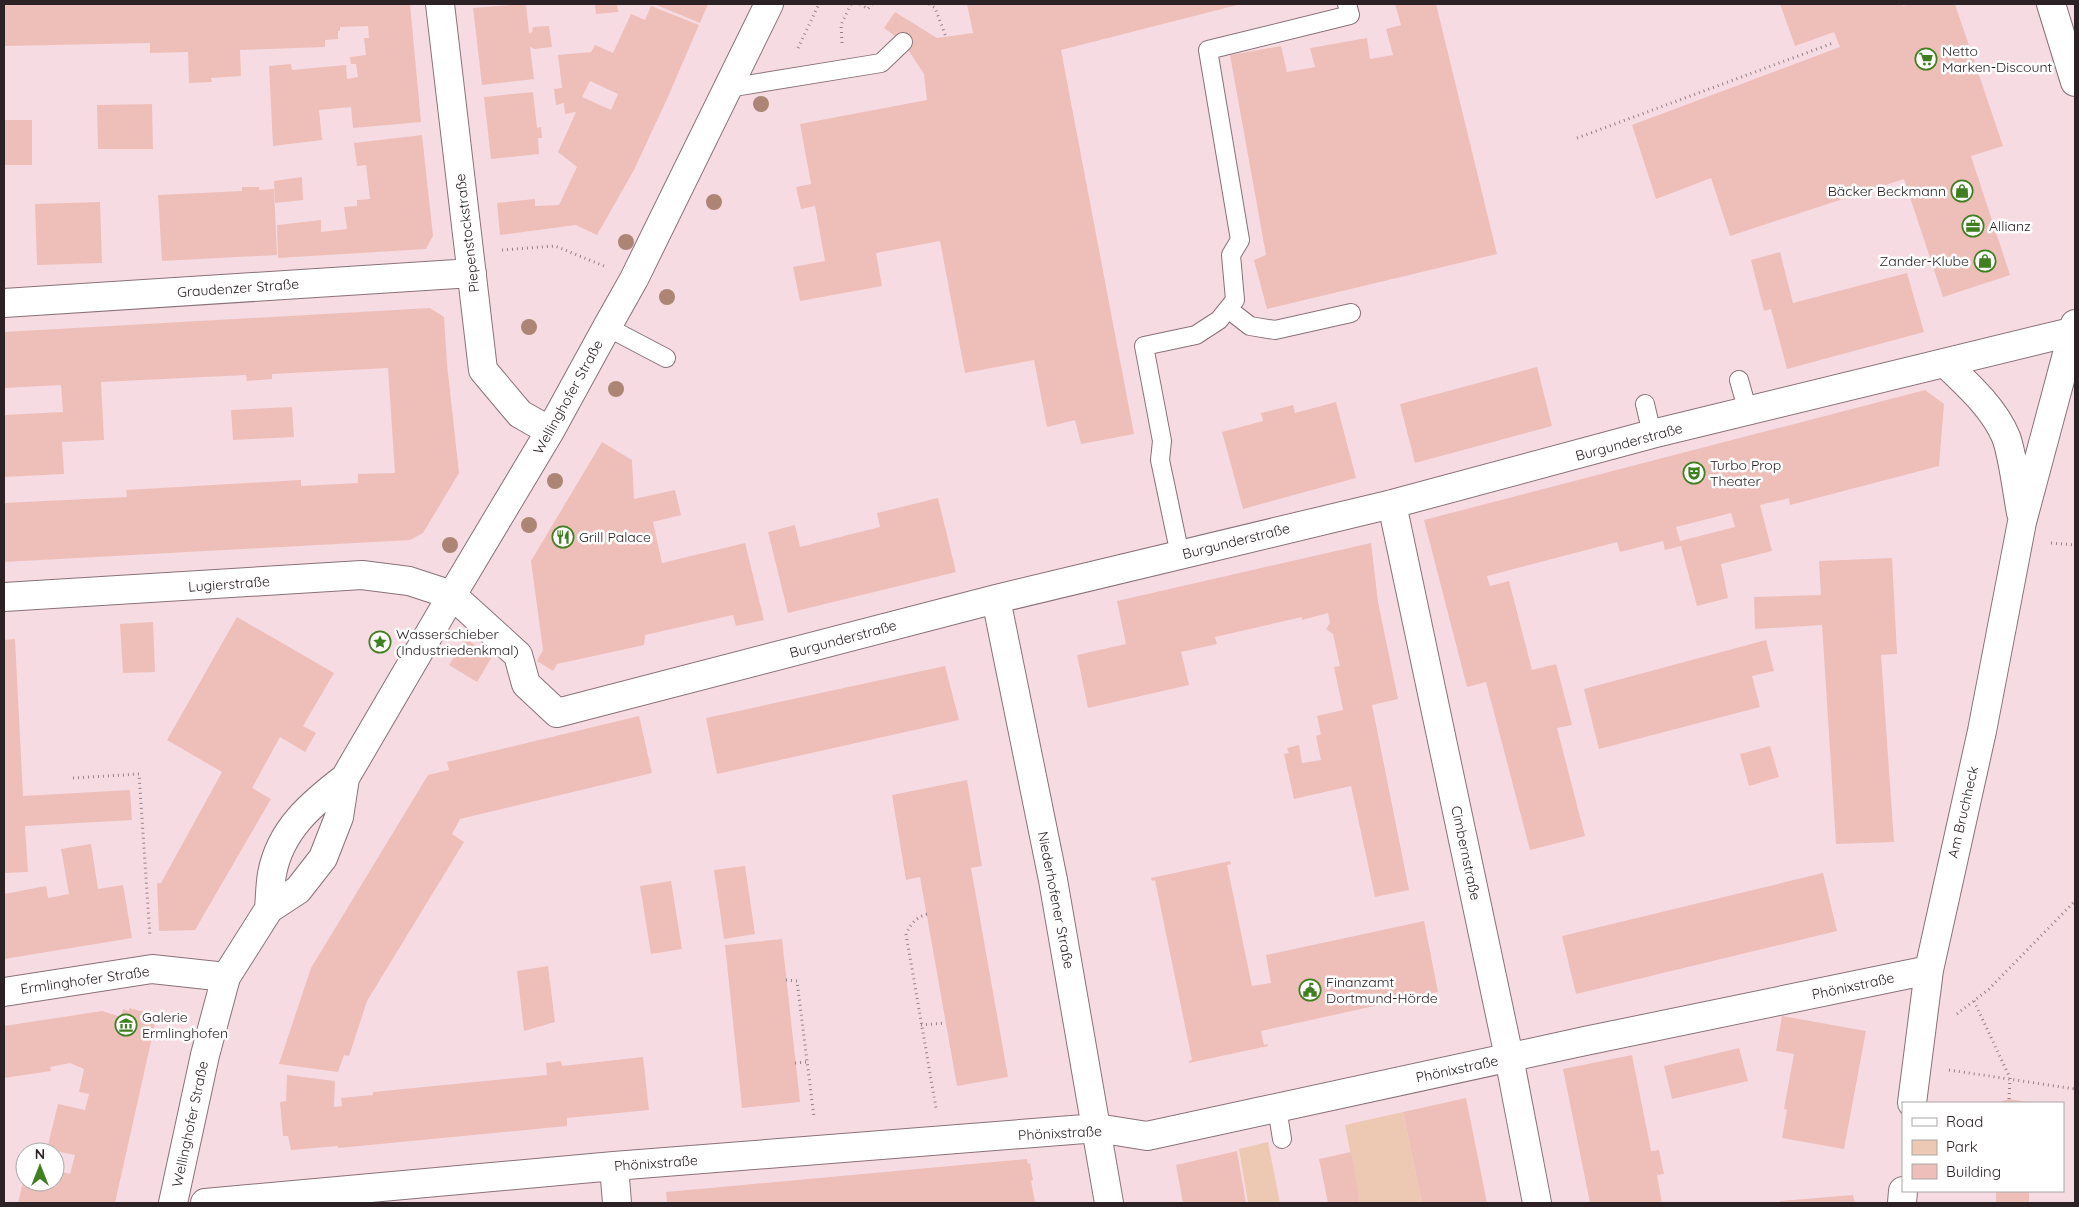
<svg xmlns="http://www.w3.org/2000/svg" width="2079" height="1207" font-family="Quicksand,sans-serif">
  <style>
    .green { fill: #edc9b3 }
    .building { fill: #eebfb9; fill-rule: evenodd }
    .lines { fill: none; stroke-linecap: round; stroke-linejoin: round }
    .service-casing { stroke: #8a7179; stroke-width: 20 }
    .minor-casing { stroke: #8a7179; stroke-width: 30 }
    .path { stroke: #958186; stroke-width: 3; stroke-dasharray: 1 4; stroke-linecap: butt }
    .service { stroke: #fff; stroke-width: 18 }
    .minor { stroke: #fff; stroke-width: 28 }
    .tree { fill: #ac8574 }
    .labels { text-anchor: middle; stroke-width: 5; stroke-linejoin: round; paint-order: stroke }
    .poi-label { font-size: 14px; fill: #2c2124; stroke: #fff; text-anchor: start }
    .street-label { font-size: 14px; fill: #2c2124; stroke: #fff }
  </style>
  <rect width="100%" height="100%" fill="#f7dbe3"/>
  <!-- green -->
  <path class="green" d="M1403,1112L1422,1203H1360L1345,1125Z
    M1268,1142L1280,1203H1248L1239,1149Z"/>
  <!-- building -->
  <path class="building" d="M4,4H410L421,122L353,128L351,107L319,110L322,140L273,146L269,66L291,64L292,70L346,65L347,79L358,77L356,64H351L350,57L366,55L364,38H369L368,26L340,27V31H338V39L325,40V47L240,50L241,76L211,78L212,82L189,83L188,52L150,53V43L4,46Z
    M526,4L529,33L532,32L533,27L549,26L552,47L535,49L530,47L534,79L482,85L473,8Z
    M595,4H617L618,12L596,14Z
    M654,4H708L700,23Z
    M967,4H1241L1061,50L1134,434L1081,444L1075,420L1047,427L1034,360L965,373L940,241L876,253L882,286L800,301L793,267L825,261L815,206L801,209L796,187L811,184L800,124L927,100L924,74L903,42L884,28L895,12L937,38L973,33Z
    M1395,4H1436L1497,254L1267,309L1254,260L1266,255L1230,55L1281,46L1287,72L1315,67L1310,48L1367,38L1370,59L1393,55L1386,29L1401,25Z
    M1780,4H1903V6L1909,4H1955L2003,146L1971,156L2010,275L1943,297L1904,179L1730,236L1711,178L1656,199L1632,125L1840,47L1834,32L1795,46Z
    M651,6L699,25L667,99L634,170L597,235L576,225L500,235L497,203L535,199V206L559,205L577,167L558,152L576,112L565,114L564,103L556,105L554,89L562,88L558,55L591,52L595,45L613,53L631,14L645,20ZM590,81L618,94L611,110L582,97Z
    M533,92L537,128L541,127L542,138H538L539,154L491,159L484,97Z
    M152,104L153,149H98L97,105Z
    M4,120H32V165H4Z
    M422,135L433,236L426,249L278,258L277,225L321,220V232L347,229L344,207L357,206V200L370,199L366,165L357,166L354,143Z
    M302,177L303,200L275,203L274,181Z
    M242,187H259V190L274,189L277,255L162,261L158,195L242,191Z
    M100,202L102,263L37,265L35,204Z
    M1780,252L1793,303L1907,273L1924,332L1787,369L1771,309L1764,311L1751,260Z
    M430,308L444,317L447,364L459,473L423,533L410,540L4,562V503L127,497L126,490L301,480V486L358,483V474L395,473L388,368L272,374V379L247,381L246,375L101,382L104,440L62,442L64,474L4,477V415L63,412L61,385L4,388V332Z
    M1537,367L1552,426L1415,463L1400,404Z
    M1925,390L1944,404L1939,466L1790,505L1789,498L1760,505L1772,551L1721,564L1728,598L1697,606L1681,546L1665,550L1663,541L1620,552L1617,542L1487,576L1490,586L1509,581L1532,670L1556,664L1572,725L1557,728L1585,836L1530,850L1486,682L1467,687L1424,520ZM1731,513L1735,527L1680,541L1676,527Z
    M1336,402L1356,478L1243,509L1222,432L1263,421L1261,413L1293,405L1295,413Z
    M292,407L294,437L233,440L231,410Z
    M602,442L632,460L634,499L675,490L681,515L653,522L662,563L745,543L764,620L736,626L733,615L645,635L644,645L557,664L553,671L537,661L543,650L531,561Z
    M938,498L956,572L788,613L768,532L795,525L800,547L880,527L877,513Z
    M1371,543L1378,602L1398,699L1372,705L1409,890L1375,897L1351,786L1294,799L1284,754L1289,753L1287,748L1299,745L1302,763L1321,760L1316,736L1321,734L1317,716L1343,710L1334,667L1340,666L1333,634L1326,629L1330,623L1328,613L1302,620V617L1215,637L1217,644L1181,652L1189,685L1088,708L1077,655L1126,644L1117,601Z
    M1892,558L1897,654L1881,655L1894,842L1836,844L1822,625L1755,629L1754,597L1821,595L1819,561Z
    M237,617L334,673L303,726L316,733L305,752L280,737L252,788L271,799L195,930L159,931L157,883H161L222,772L167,740Z
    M153,622L155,672L123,673L120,624Z
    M15,639L23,796L130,790L132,820L25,826L28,872L4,873V640Z
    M465,639L493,655L477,682L449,665Z
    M1766,640L1774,671L1752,676L1760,707L1599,749L1584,689Z
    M945,666L959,720L717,774L706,718Z
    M639,716L652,773L460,819L452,834L464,842L367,1001L349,1056L344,1055L338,1072L279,1064L311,968L428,775L449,770L447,762Z
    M1770,746L1779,777L1749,786L1740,754Z
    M967,780L982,866L971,868L1008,1077L957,1086L920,877L906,880L892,795Z
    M91,844L98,889L123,885L132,938L4,959V894L46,886L48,898L69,894L61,849Z
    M1230,861L1231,864L1227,865L1252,986L1271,983L1266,955L1424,921L1438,992L1261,1031L1264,1045L1268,1044V1046L1189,1063V1061L1192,1060L1155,880L1152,881L1151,878Z
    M745,866L755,934L724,939L714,870Z
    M1823,873L1837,931L1576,994L1562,936Z
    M671,881L682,949L651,954L640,886Z
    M782,939L800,1102L742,1108L725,945Z
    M548,966L555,1022L524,1031L517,971Z
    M129,1008L157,1015L115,1203H18L24,1178L25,1182H39L56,1186L60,1171L70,1174L75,1155L47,1149L58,1104L85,1110L89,1094L79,1092L84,1069L70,1063L50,1067L51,1071L4,1078V1026L102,1011L121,1017L123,1009L129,1011Z
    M1782,1016L1866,1031L1844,1149L1782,1138L1787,1110L1784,1109L1794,1054L1776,1051Z
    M1739,1048L1748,1081L1672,1099L1664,1066Z
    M1632,1055L1651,1151L1659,1150L1664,1174L1657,1175L1662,1203H1590L1563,1069Z
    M643,1057L649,1110L567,1118V1126L338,1148V1146L291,1150L288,1136H283L280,1102L286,1101L287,1075L335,1081L334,1107L342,1106L341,1098L373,1095V1092L547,1075L546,1063L561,1061L562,1066Z
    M1466,1098L1487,1203H1422L1403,1112Z
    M2009,1099L2027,1102V1103H1998Z
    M1237,1151L1246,1203H1183L1176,1165Z
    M1351,1152L1360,1203H1328L1319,1159Z
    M1027,1159L1028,1164L1030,1163L1033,1180L1031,1181L1035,1202L1037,1201V1203H667L666,1192Z
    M1996,1191H2029V1203H1996Z
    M1853,1195L1855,1203H1780V1201Z"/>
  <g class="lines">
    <!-- service casing -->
    <g class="service-casing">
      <path id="service" d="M728,88L881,63L903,42
        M1228,309L1250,326L1275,330L1351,313
        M607,327L666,358
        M1739,380L1748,412
        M1645,404L1652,434
        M1180,555L1160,460L1162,441L1144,346L1196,335L1219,320L1235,300L1231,255L1240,240L1208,50L1350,15L1347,4
        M1277,1108L1282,1139"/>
    </g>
    <!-- minor casing -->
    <g class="minor-casing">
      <path id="minor" d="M440,4L483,370L520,414L550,431
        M2051,4L2075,82
        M4,303L472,273
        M1945,363C1967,384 1994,408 2006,437C2013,456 2017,492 2021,513
        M1392,504L1509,1057L1537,1203
        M4,597L362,575L409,581L452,595L518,655L526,684L557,713L996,599L1392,504L1652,434L2075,331
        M996,599L1053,880L1109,1203
        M269,909C270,898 270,885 272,874C280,830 311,804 345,778
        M4,992L152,969L226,977
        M1912,1103L1929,970L1982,731L2022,522L2075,324
        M614,1166L617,1203
        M173,1203L205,1055L226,977L269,909L298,890L323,858L339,817L345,778L452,595L550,431L607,327L634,279L769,4
        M205,1203L614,1166L1097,1128L1147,1136L1585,1041L1929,970
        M1902,1203L1903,1191"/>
    </g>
    <!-- path -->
    <path class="path" d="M860,4L868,9L872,4
      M929,4L935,8L946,37
      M842,43L841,25L851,4
      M798,48L819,4
      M1577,138L1833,43
      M502,250L555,246L604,266
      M2051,543L2075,545
      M73,778L139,774L150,937
      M927,914C915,918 911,924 906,934L936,1108
      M786,980L797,981L814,1117
      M1974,1001L2010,1078L2009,1099
      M1957,1014L1989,989L2075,901
      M921,1025L946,1023
      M795,1063L807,1062
      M1949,1070L2075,1089"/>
    <!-- service -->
    <use href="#service" class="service"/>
    <!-- minor -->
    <use href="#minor" class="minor"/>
  </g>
  <!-- trees -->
  <g class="tree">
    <circle cx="761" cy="104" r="8"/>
    <circle cx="714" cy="202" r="8"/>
    <circle cx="626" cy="242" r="8"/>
    <circle cx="667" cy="297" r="8"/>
    <circle cx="529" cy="327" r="8"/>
    <circle cx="616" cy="389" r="8"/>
    <circle cx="555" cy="481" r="8"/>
    <circle cx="529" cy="525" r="8"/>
    <circle cx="450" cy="545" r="8"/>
  </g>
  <!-- icons -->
  <defs>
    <g id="supermarket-ring" transform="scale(1.125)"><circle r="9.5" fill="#fff" stroke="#3f7f1f" stroke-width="1.5"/><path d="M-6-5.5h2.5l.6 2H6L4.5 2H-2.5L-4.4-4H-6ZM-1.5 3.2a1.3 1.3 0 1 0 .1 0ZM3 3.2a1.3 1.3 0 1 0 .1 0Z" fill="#3f7f1f"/></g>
    <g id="shop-ring" transform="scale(1.125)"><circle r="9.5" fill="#fff" stroke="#3f7f1f" stroke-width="1.5"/><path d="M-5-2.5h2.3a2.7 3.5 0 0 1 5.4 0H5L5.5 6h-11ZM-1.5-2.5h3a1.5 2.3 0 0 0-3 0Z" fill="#3f7f1f"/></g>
    <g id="office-ring" transform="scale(1.125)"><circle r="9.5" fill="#fff" stroke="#3f7f1f" stroke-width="1.5"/><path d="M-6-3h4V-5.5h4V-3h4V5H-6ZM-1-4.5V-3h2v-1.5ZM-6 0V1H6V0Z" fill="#3f7f1f"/></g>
    <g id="theatre-ring" transform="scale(1.125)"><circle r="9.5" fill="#fff" stroke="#3f7f1f" stroke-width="1.5"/><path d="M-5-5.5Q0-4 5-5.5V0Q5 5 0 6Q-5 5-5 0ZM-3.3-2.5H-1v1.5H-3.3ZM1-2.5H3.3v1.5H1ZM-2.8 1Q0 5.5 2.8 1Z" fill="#3f7f1f"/></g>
    <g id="restaurant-ring" transform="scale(1.125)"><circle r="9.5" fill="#fff" stroke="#3f7f1f" stroke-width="1.5"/><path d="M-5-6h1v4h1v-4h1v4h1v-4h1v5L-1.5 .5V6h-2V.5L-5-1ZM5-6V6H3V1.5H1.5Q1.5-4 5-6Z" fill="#3f7f1f"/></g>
    <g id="sight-ring" transform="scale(1.125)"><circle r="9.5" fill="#fff" stroke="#3f7f1f" stroke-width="1.5"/><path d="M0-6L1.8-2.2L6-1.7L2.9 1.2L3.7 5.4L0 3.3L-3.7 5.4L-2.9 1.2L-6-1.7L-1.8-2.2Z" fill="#3f7f1f"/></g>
    <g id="civic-ring" transform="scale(1.125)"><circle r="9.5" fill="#fff" stroke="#3f7f1f" stroke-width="1.5"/><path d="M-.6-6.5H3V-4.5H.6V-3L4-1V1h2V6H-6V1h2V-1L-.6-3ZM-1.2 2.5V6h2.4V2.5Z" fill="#3f7f1f"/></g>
    <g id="museum-ring" transform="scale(1.125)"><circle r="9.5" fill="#fff" stroke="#3f7f1f" stroke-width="1.5"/><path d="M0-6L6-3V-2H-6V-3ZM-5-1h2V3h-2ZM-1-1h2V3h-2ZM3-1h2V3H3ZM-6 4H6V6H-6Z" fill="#3f7f1f"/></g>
  </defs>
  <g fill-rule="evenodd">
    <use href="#supermarket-ring" x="1926" y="59"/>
    <use href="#shop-ring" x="1962" y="191"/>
    <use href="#office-ring" x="1973" y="226"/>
    <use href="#shop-ring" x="1985" y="261"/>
    <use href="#theatre-ring" x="1694" y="473"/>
    <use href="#restaurant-ring" x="563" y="537"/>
    <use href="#sight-ring" x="380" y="642"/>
    <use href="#civic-ring" x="1310" y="990"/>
    <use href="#museum-ring" x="126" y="1025"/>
  </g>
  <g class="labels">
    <!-- poi labels -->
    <g class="poi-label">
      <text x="1942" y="56">Netto<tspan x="1942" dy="16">Marken-Discount</tspan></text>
      <text x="1946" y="196" text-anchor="end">Bäcker Beckmann</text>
      <text x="1989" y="231">Allianz</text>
      <text x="1969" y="266" text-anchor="end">Zander-Klube</text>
      <text x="1710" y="470">Turbo Prop<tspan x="1710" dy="16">Theater</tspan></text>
      <text x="579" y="542">Grill Palace</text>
      <text x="396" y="639">Wasserschieber<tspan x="396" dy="16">(Industriedenkmal)</tspan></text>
      <text x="1326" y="987">Finanzamt<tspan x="1326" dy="16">Dortmund-Hörde</tspan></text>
      <text x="142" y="1022">Galerie<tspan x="142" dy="16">Ermlinghofen</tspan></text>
    </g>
    <!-- street labels -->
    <g class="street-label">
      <text transform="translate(467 233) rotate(-97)" y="5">Piepenstockstraße</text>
      <text transform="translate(238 288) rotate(-4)" y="5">Graudenzer Straße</text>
      <text transform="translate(568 397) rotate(-61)" y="5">Wellinghofer Straße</text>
      <text transform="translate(1629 442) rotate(-15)" y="5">Burgunderstraße</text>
      <text transform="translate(1236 541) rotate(-14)" y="5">Burgunderstraße</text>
      <text transform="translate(229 584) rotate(-4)" y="5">Lugierstraße</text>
      <text transform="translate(843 639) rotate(-15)" y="5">Burgunderstraße</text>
      <text transform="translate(1963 812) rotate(-77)" y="5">Am Bruchheck</text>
      <text transform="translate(1466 853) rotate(78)" y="5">Cimbernstraße</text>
      <text transform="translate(1056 900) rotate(79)" y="5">Niederhofener Straße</text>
      <text transform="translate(85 980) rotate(-8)" y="5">Ermlinghofer Straße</text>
      <text transform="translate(1853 986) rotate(-12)" y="5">Phönixstraße</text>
      <text transform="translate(1457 1069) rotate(-12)" y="5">Phönixstraße</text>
      <text transform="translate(190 1124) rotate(-78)" y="5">Wellinghofer Straße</text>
      <text transform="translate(1060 1133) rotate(-3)" y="5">Phönixstraße</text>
      <text transform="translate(656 1163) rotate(-4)" y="5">Phönixstraße</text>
    </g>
  </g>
  <!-- border -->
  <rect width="2079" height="1207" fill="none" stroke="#2c2124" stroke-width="10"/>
  <!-- legend -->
  <rect x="1902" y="1102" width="162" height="90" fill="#ffffff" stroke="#aba6a7"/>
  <rect x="1912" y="1118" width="25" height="8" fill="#ffffff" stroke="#aba6a7"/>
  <text x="1946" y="1127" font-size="15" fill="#2c2124">Road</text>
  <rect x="1912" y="1140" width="25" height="15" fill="#edc9b3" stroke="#aba6a7"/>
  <text x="1946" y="1152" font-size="15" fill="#2c2124">Park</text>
  <rect x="1912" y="1164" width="25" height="15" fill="#eebfb9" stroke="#aba6a7"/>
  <text x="1946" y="1177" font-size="15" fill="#2c2124">Building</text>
  <!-- north arrow -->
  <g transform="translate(40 1167)"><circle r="24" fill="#ffffff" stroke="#aba6a7"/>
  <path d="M0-4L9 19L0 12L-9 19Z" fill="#3f7f1f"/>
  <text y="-8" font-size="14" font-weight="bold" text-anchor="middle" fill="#2c2124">N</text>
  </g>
</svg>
